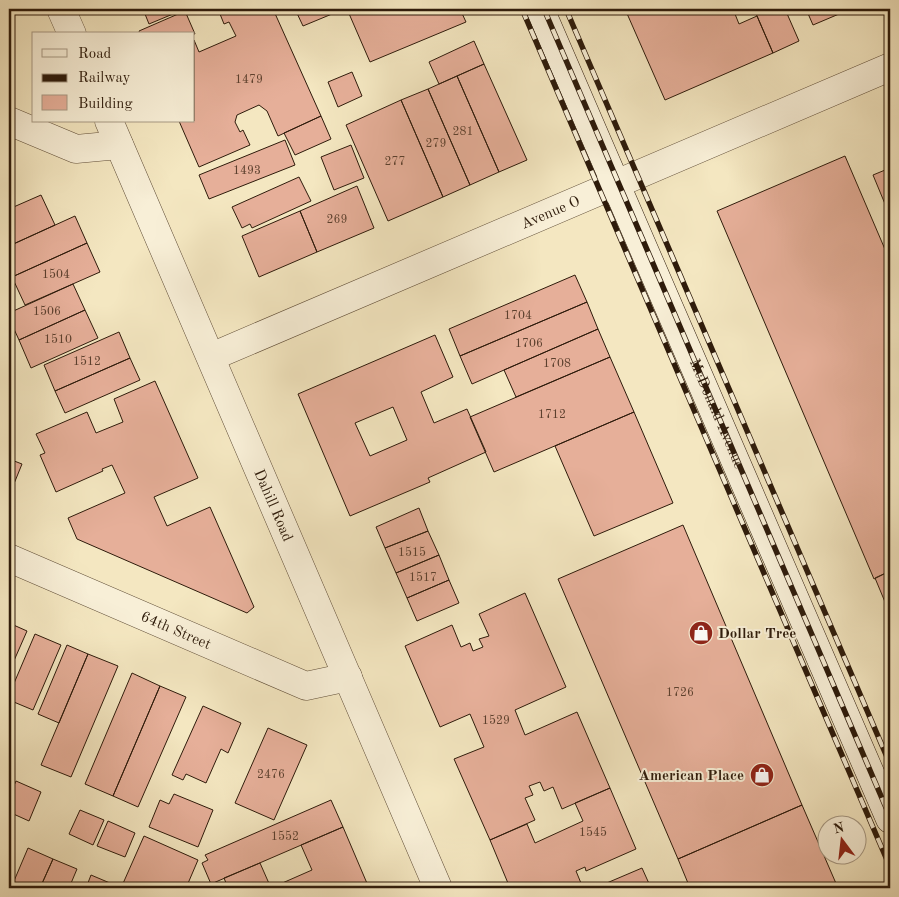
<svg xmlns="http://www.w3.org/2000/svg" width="899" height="897" font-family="'Old Standard TT',serif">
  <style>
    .building { fill: #e6af99; stroke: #2e1b0b; fill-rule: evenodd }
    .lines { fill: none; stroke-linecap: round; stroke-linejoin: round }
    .minor-casing { stroke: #604e38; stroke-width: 29 }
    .secondary-casing { stroke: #2e1b0b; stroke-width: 29 }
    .minor { stroke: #f8efd7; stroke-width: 28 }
    .secondary { stroke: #f8efd7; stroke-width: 28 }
    .rail-casing { stroke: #2e1b0b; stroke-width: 5.5 }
    .rail { stroke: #f8efd7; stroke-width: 4; stroke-dasharray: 11; stroke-linecap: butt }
    .labels { text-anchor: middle; stroke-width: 4; stroke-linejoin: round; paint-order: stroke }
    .number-label { font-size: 12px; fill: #5c402e }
    .street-label { font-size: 15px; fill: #2e1b0b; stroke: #f8efd7 }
    .poi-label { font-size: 15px; font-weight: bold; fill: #2e1b0b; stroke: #f8efd7; text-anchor: start }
  </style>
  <rect width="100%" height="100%" fill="#f4e7c1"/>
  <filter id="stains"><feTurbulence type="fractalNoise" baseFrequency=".004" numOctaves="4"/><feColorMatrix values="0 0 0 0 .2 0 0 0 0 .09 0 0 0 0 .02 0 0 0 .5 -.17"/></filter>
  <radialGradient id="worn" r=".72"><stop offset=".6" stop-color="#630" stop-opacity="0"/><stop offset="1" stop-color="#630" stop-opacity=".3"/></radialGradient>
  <!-- building -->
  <path class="building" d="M143,9H185L149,24Z
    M218,9H273L321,116L278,136L267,111L259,105L237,115L235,122L240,132L243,130L250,145L199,167L179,121H194V40L199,52L236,36L229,22L224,24Z
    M295,9H344L303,26Z
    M347,9H460L466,22L370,62Z
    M625,9H733L739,24L757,16L773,53L665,100Z
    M754,9H785L799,41L773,53Z
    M806,9H837L839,14L813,25Z
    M185,11L195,34H140L139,31Z
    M474,41L484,64L439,84L429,62Z
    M484,64L527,160L499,172L457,76Z
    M352,72L362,96L338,107L328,82Z
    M457,76L499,172L470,185L428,89Z
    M428,89L470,185L443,197L401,100Z
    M401,100L443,197L388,221L346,125Z
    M321,116L331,139L295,155L284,133Z
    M285,140L295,165L209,199L199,175Z
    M351,145L364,178L334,190L321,157Z
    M845,156L890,261V571L874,579L717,211Z
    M890,168V216L873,175Z
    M299,177L311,201L252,228L250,224L242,228L232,207Z
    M357,186L374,228L317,252L300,211Z
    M41,195L55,225L9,246V209Z
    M300,211L317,252L259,277L242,236Z
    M75,216L87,243L12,277L9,270V246Z
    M87,243L100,272L25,305L12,277Z
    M575,275L587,302L460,356L449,329Z
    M73,284L85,310L19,340L9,318V313Z
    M587,302L598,329L472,384L460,356Z
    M85,310L98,338L31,368L19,340Z
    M598,329L610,357L516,397L504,370Z
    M119,332L130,358L55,391L44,365Z
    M435,335L453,377L421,392L434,423L467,409L486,452L428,478L430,482L350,516L298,394ZM393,407L407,440L370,456L355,423Z
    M610,357L634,412L494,472L470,417Z
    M130,358L140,380L65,413L55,391Z
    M155,381L198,478L154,497L167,526L210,507L254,607L247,613L77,539L68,518L125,493L112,465L102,469L103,471L56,492L40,455L45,453L36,434L87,412L96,433L123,422L114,399Z
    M634,412L673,503L594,536L555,446Z
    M9,459L22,464L9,496Z
    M419,508L428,531L385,548L376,527Z
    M683,525L802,805L678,859L558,579Z
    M428,531L439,555L396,573L385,548Z
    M439,555L449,580L407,598L396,573Z
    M890,571V614L875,578Z
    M449,580L459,603L417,621L407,598Z
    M525,593L566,687L515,710L525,735L577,712L610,788L562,809L553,787L544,791L540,782L529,786L533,795L525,798L535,820L490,840L454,759L484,747L470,714L440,727L405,646L452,625L461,647L470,643L473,651L483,647L479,639L489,636L479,614Z
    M9,623L27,631L9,672Z
    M35,634L61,645L33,710L9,700V695Z
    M67,645L88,654L59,723L38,714Z
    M88,654L118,666L71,777L41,765Z
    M132,673L160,686L113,796L85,784Z
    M160,686L186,697L138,807L113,796Z
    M203,706L241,723L228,753L221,749L206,783L186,774L183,780L172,775Z
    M268,728L307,745L274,820L235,803Z
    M16,781L41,792L29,821L9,812V797Z
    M610,788L636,849L586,871L585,867L576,871L583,888H545L544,884L535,888H510L490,840L527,824L535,843L583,821L575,803Z
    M174,794L213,810L198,847L149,827L160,800L169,804Z
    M331,800L343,827L211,884L202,863L208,860L205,855Z
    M802,805L838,888H690L678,859Z
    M80,810L104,820L93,845L69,834Z
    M108,821L135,833L125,857L97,846Z
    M343,827L369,888H228L224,878L260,863L271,888L312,870L301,845Z
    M144,836L198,860L186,888H121Z
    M9,839L14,841L9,853Z
    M28,848L53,859L40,888H11Z
    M53,859L77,869L69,888H40Z
    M642,868L651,888H595Z
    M91,875L117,886L116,888H86Z"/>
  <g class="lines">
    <!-- minor casing -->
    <g class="minor-casing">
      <g id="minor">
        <path d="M61,9L72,34"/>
        <path d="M9,121L76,149L119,145"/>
        <path id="s1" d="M109,121L438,888"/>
        <path id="s2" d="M211,357L890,67"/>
        <path id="s3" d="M9,558L306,686L348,677"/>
      </g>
    </g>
    <!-- secondary casing -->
    <g class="secondary-casing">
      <path id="secondary" d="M540,9L890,819"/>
    </g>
    <!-- minor -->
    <use href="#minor" class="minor"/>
    <!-- secondary -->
    <use href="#secondary" class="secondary"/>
    <!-- rail casing -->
    <g class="rail-casing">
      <g id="rail">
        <path d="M522,9L890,867"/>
        <path id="s4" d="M544,9L890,817"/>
        <path d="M566,9L890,764"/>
      </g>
    </g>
    <!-- rail -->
    <use href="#rail" class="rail"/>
  </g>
  <!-- icons -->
  <defs>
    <g id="shop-disc" transform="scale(1.25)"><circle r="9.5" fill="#8f2418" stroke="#f8efd7"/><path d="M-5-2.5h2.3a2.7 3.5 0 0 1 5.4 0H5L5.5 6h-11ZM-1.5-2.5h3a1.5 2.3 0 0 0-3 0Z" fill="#fff"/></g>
  </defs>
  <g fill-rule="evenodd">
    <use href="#shop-disc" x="701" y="633"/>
    <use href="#shop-disc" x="762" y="775"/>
  </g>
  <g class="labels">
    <!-- number labels -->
    <g class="number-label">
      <text x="249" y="83">1479</text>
      <text x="463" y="135">281</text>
      <text x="436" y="147">279</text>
      <text x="395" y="165">277</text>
      <text x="247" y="174">1493</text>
      <text x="337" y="223">269</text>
      <text x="56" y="278">1504</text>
      <text x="47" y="315">1506</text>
      <text x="518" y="319">1704</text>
      <text x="58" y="343">1510</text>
      <text x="529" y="347">1706</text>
      <text x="87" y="365">1512</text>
      <text x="557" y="367">1708</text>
      <text x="552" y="418">1712</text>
      <text x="412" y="556">1515</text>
      <text x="423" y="581">1517</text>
      <text x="680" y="696">1726</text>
      <text x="496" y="724">1529</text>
      <text x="271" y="778">2476</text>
      <text x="593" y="836">1545</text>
      <text x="285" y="840">1552</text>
    </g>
    <!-- street labels -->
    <g class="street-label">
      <text dy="5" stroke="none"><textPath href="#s2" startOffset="369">Avenue O</textPath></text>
      <text dy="5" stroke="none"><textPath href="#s4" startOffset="440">McDonald Avenue</textPath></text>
      <text dy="5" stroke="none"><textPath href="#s1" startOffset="418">Dahill Road</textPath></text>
      <text dy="5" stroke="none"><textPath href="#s3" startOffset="182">64th Street</textPath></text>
    </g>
    <!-- poi labels -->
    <g class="poi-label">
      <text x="718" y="638">Dollar Tree</text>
      <text x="744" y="780" text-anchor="end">American Place</text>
    </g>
  </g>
  <!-- margin -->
  <rect width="899" height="897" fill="none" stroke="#f4e7c1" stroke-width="30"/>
  <rect x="10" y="10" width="879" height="877" fill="none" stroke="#2e1b0b" stroke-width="2.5"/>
  <rect x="15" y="15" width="869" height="867" fill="none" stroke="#2e1b0b"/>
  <!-- legend -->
  <rect x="32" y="32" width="162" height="90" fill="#f8efd7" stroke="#a79a85"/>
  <rect x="42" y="49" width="25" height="8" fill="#f8efd7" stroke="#a79a85"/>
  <text x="78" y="58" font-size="15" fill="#2e1b0b">Road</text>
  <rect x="42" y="74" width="25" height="8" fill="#2e1b0b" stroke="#a79a85"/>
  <text x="78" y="82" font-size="15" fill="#2e1b0b">Railway</text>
  <rect x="42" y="95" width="25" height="15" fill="#e6af99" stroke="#a79a85"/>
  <text x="78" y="108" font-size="15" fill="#2e1b0b">Building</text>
  <!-- north arrow -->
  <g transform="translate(842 840) rotate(345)"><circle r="24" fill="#f8efd7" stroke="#a79a85"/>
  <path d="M0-4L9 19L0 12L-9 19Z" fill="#8f2418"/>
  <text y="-8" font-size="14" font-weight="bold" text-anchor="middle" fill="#2e1b0b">N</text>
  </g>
  <rect width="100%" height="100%" filter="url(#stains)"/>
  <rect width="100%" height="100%" fill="url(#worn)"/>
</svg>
